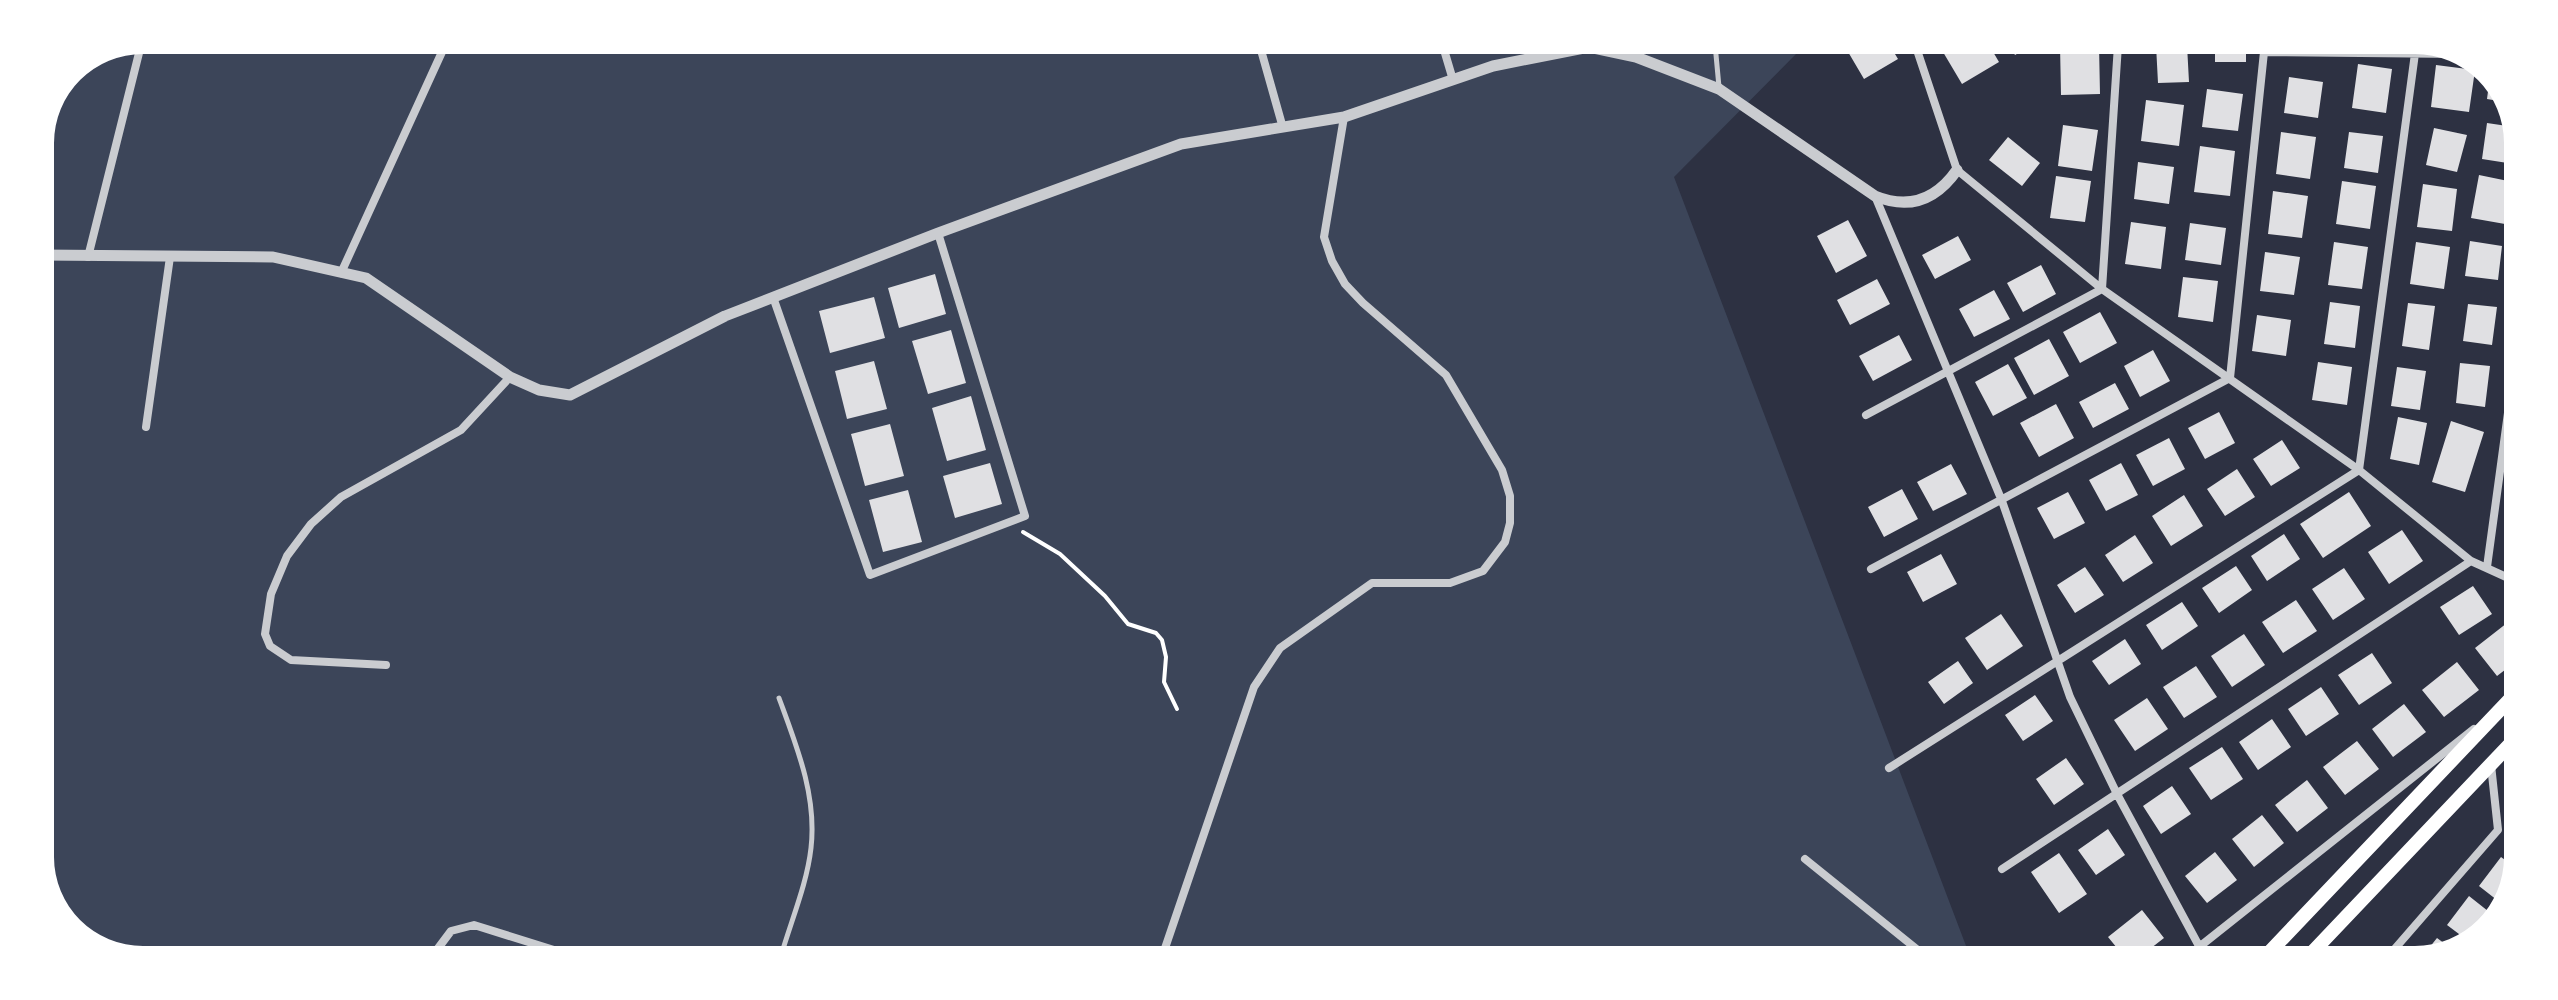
<svg xmlns="http://www.w3.org/2000/svg" width="2558" height="1000" font-family="Commissioner,sans-serif">
  <style>
    .green { fill: #3c4559 }
    .building { fill: #e0e0e3 }
    .lines { fill: none; stroke-linecap: round; stroke-linejoin: round }
    .path { stroke: #fff; stroke-width: 4 }
    .service { stroke: #caccd0; stroke-width: 5 }
    .minor { stroke: #caccd0; stroke-width: 8 }
    .tertiary { stroke: #caccd0; stroke-width: 11 }
    .primary { stroke: #fff; stroke-width: 14 }
  </style>
  <rect width="100%" height="100%" fill="#2d3142"/>
  <!-- green -->
  <path class="green" d="M143,40L1792,44L1798,52L1674,177L1971,959L110,954L61,919L40,864V137L71,70Z"/>
  <!-- building -->
  <path class="building" d="M1889,44L1898,59L1864,79L1844,45Z
    M1956,44L1989,45L1999,62L1962,84L1943,52Z
    M2009,45H2033L2015,55Z
    M2060,45H2099L2100,94L2061,95Z
    M2156,45H2187L2189,82L2158,83Z
    M2215,45H2246V62H2215Z
    M2358,64L2392,69L2386,113L2352,108Z
    M2436,65L2475,70L2469,112L2431,107Z
    M2490,76L2497,81L2505,102L2487,99Z
    M2289,77L2323,82L2318,118L2284,113Z
    M2207,89L2243,94L2238,131L2202,127Z
    M2146,100L2184,105L2179,146L2141,141Z
    M2487,123L2514,127L2518,136L2514,164L2482,159Z
    M2063,125L2098,130L2092,171L2058,166Z
    M2434,128L2467,135L2457,172L2426,165Z
    M2281,132L2316,137L2310,179L2276,174Z
    M2349,132L2383,136L2378,173L2344,168Z
    M2008,137L2040,163L2022,186L1989,160Z
    M2200,146L2235,151L2230,196L2194,192Z
    M2138,162L2174,167L2169,204L2134,199Z
    M2479,175L2513,182L2505,224L2471,218Z
    M2056,176L2091,181L2085,222L2050,218Z
    M2342,181L2376,186L2370,229L2336,224Z
    M2423,184L2457,189L2452,231L2417,227Z
    M2273,191L2308,196L2302,238L2268,234Z
    M1848,220L1867,256L1836,273L1817,236Z
    M2131,222L2166,227L2161,269L2125,264Z
    M2190,223L2226,228L2221,265L2185,260Z
    M1958,236L1971,260L1935,279L1922,255Z
    M2470,241L2502,246L2498,280L2465,276Z
    M2334,242L2368,247L2362,289L2328,285Z
    M2416,242L2450,247L2444,289L2410,284Z
    M2265,252L2300,257L2294,295L2260,291Z
    M2041,265L2056,294L2023,312L2007,283Z
    M935,274L946,314L899,328L888,288Z
    M2183,277L2218,281L2213,322L2178,317Z
    M1877,279L1890,304L1850,325L1837,300Z
    M1994,290L2010,319L1974,337L1959,309Z
    M874,297L885,338L830,353L819,311Z
    M2330,302L2360,306L2355,348L2324,344Z
    M2408,303L2435,306L2429,350L2402,346Z
    M2468,304L2497,307L2492,345L2463,341Z
    M2100,312L2117,343L2080,363L2063,332Z
    M2257,315L2291,320L2286,356L2252,351Z
    M951,330L966,383L928,394L912,341Z
    M1899,335L1912,360L1873,381L1859,356Z
    M2049,339L2069,376L2034,395L2014,358Z
    M2153,350L2170,381L2140,397L2124,366Z
    M874,361L887,409L847,419L835,371Z
    M2318,362L2352,367L2347,405L2312,400Z
    M2460,363L2490,366L2485,407L2456,403Z
    M2008,364L2027,398L1993,416L1975,382Z
    M2397,367L2426,371L2420,410L2391,406Z
    M2115,383L2129,409L2093,428L2079,402Z
    M971,396L986,450L947,461L932,408Z
    M2056,404L2074,438L2039,457L2020,423Z
    M2219,412L2235,443L2205,459L2188,428Z
    M2398,417L2427,423L2419,465L2390,459Z
    M2451,421L2484,432L2465,492L2432,482Z
    M890,424L904,476L865,486L851,434Z
    M2169,438L2185,469L2153,486L2136,455Z
    M2282,440L2300,468L2271,486L2253,459Z
    M990,463L1002,504L955,518L943,476Z
    M2121,463L2138,495L2106,511L2089,480Z
    M1951,464L1967,494L1933,511L1917,482Z
    M2237,469L2255,497L2225,516L2207,489Z
    M1902,489L1918,519L1884,537L1868,507Z
    M908,490L922,542L883,552L869,500Z
    M2068,492L2085,523L2054,539L2037,508Z
    M2349,492L2371,526L2323,558L2300,524Z
    M2184,495L2203,526L2171,546L2152,516Z
    M2402,530L2423,561L2389,584L2368,552Z
    M2284,534L2300,559L2267,581L2251,556Z
    M2135,535L2153,563L2123,582L2105,555Z
    M1941,554L1957,584L1923,602L1907,572Z
    M2236,566L2252,590L2219,613L2202,588Z
    M2085,567L2104,595L2075,613L2057,585Z
    M2344,568L2365,599L2333,620L2312,589Z
    M2473,586L2492,614L2459,635L2440,607Z
    M2296,600L2317,631L2283,653L2262,622Z
    M2182,602L2198,626L2162,650L2146,625Z
    M2001,614L2023,646L1987,670L1965,638Z
    M2507,623L2514,632V663L2497,676L2475,648Z
    M2244,634L2265,665L2232,687L2211,656Z
    M2125,639L2141,664L2109,685L2092,661Z
    M2372,653L2392,683L2359,705L2338,675Z
    M1958,661L1973,683L1944,704L1928,682Z
    M2457,662L2479,690L2444,717L2422,690Z
    M2196,666L2217,697L2184,718L2163,687Z
    M2321,687L2339,714L2306,736L2288,709Z
    M2035,695L2053,721L2023,741L2005,715Z
    M2147,698L2168,729L2135,751L2114,720Z
    M2404,704L2426,732L2393,757L2372,729Z
    M2272,719L2291,747L2258,770L2239,742Z
    M2357,741L2379,769L2345,795L2323,767Z
    M2222,747L2243,779L2211,800L2189,768Z
    M2066,758L2084,784L2054,805L2036,779Z
    M2307,780L2328,808L2297,832L2275,805Z
    M2172,786L2191,814L2161,834L2143,806Z
    M2262,815L2284,843L2254,867L2232,839Z
    M2108,829L2125,855L2096,875L2078,850Z
    M2215,852L2237,880L2207,903L2185,876Z
    M2059,853L2087,894L2059,913L2031,872Z
    M2501,857L2513,866L2512,890L2502,904L2479,886Z
    M2469,896L2493,915L2471,943L2447,925Z
    M2142,910L2164,938L2137,959H2126L2108,937Z
    M2437,938L2452,949L2421,958Z"/>
  <g class="lines">
    <!-- path -->
    <path class="path" d="M1023,532L1060,554L1105,596L1128,624L1156,633L1162,640L1166,657L1164,682L1177,709"/>
    <!-- service -->
    <path class="service" d="M1715,44L1719,87
      M779,698C797,747 817,796 811,848C807,884 791,921 781,956"/>
    <!-- minor -->
    <path class="minor" d="M1259,43L1283,128
      M1442,43L1453,80
      M1915,44L1957,170L2102,289L2359,470L2471,561L2515,581
      M1875,196L2002,501L2070,697L2117,794L2206,959
      M88,257L142,41
      M341,273L447,41
      M2102,289L2118,45
      M773,297L870,575L1025,516L938,233
      M1866,415L2102,289
      M146,427L170,257
      M2487,567L2516,354
      M1871,569L2230,378L2264,52L2460,54
      M386,665L291,660L270,646L265,634L271,594L287,556L311,524L341,497L461,430L510,377
      M1889,768L2359,470L2416,46
      M1805,859L1929,959
      M2002,869L2471,561
      M433,955L451,931L474,925L570,955
      M1162,957L1254,687L1280,648L1372,583H1450L1483,571L1505,542L1510,523V496L1502,470L1446,375L1363,303L1345,284L1332,261L1324,237L1344,117
      M2184,959L2474,729
      M2385,960L2498,830L2491,765"/>
    <!-- tertiary -->
    <path class="tertiary" d="M40,255L273,257L366,278L510,377L539,390L570,395L725,316L938,233L1181,144L1344,117L1493,66L1589,47L1636,57L1719,89L1875,196C1909,210 1936,200 1957,170"/>
    <!-- primary -->
    <path class="primary" d="M2262,960L2514,695
      M2305,960L2513,741"/>
  </g>
  <!-- crop -->
  <path d="M0 0H2558V1000H0ZM143 54H2415A89 89 0 0 1 2504 143V857A89 89 0 0 1 2415 946H143A89 89 0 0 1 54 857V143A89 89 0 0 1 143 54Z" fill="#fff" fill-rule="evenodd"/>
</svg>
